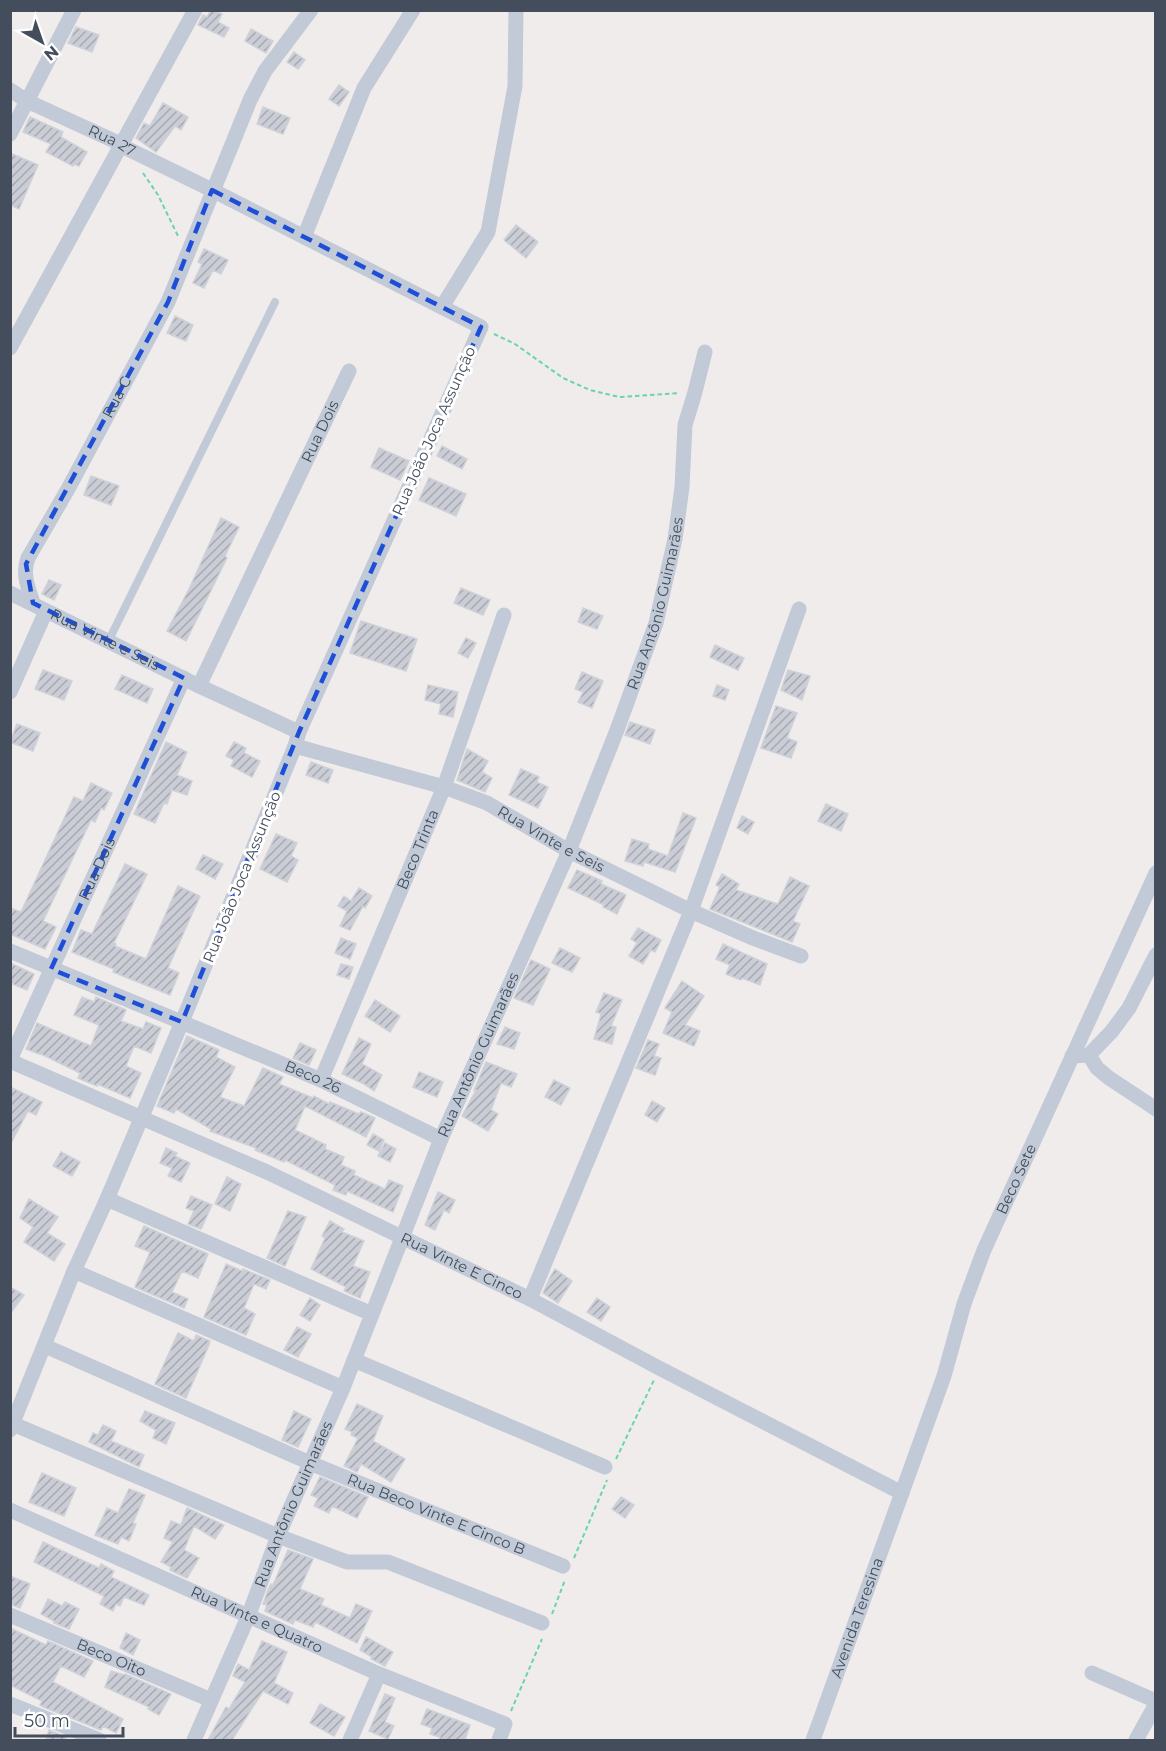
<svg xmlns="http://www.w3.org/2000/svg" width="1166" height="1751" font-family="Montserrat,sans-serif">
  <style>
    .building { fill: url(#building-hatch); stroke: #cfd1d9; stroke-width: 1.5 }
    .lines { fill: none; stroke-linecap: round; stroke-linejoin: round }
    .path { stroke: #68d5ab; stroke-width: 2; stroke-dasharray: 4.5 3; stroke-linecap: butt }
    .lane { stroke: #c1cad6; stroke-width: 8 }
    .street { stroke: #c1cad6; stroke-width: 15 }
    .marked { fill: none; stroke: #1d4ed8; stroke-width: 4.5; stroke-dasharray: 12 8; stroke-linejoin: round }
    .labels { text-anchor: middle; stroke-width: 6; stroke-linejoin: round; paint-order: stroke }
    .street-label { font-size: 15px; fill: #434d5c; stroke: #fff }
  </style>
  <defs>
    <pattern id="building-hatch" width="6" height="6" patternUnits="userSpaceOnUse" patternTransform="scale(1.5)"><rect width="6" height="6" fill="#cacdd5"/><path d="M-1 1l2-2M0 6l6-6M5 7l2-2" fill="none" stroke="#a6a9b0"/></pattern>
  </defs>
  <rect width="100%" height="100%" fill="#f0ecec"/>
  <!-- building -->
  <path class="building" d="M211,10L222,14L218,22L229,28L224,37L198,25L203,15L207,17Z
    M76,27L99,35L92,52L68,43Z
    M251,29L273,41L266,53L245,41Z
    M294,52L305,60L298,69L287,62Z
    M339,85L349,92L339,106L329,99Z
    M163,103L188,117L181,130L175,126L156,152L136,138L144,123L150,126Z
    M263,107L290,118L283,134L257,124Z
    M30,117L63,132L61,137L87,152L79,166L74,164L73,166L46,152L51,144L23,132Z
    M10,153L38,165L19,209L10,205Z
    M516,225L538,242L526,258L504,240Z
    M204,249L228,260L221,274L213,270L204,288L193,283L202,264L198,262Z
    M175,316L193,325L186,341L167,333Z
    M442,446L467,459L462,469L437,456Z
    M379,448L409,461L400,480L371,467Z
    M91,476L119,486L111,505L84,495Z
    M429,478L466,494L456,516L419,500Z
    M221,518L239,527L225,556L227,558L186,641L167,631L190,587Z
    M49,580L61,585L54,600L42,594Z
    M461,588L490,600L483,615L454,603Z
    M583,608L603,616L597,629L578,622Z
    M361,621L417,639L406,671L350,653Z
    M466,638L476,643L468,658L458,653Z
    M715,645L744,658L738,670L710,657Z
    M43,670L72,681L64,700L35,689Z
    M788,670L810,676L802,700L781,690Z
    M582,672L603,681L592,708L578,702L583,692L575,689Z
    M122,675L153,689L147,703L115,689Z
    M428,685L458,692L453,717L439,714L441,704L425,700Z
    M717,685L729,690L725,700L713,696Z
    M776,706L797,713L787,738L797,742L791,758L761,748Z
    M630,722L655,730L650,744L625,735Z
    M17,724L40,733L33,751L10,742Z
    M166,742L187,752L177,775L192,781L187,795L172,790L167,804L164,803L155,823L134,814Z
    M234,742L246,748L244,753L260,761L252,777L231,766L234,760L226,756Z
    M467,749L488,761L482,772L492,778L485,792L457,780Z
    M311,762L333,770L328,783L306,775Z
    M521,769L539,777L537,782L548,787L538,808L509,795Z
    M91,783L112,793L104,810L101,808L95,822L91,820L43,921L56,927L45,949L10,934V908L21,912L74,797L83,801Z
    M826,804L848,814L841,831L818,821Z
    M683,813L696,818L675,872L644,862L643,866L625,861L632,839L649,844L648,849L668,856Z
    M742,816L754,822L748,834L737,828Z
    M276,834L297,843L291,856L298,860L287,882L260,869Z
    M203,855L223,864L215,879L196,869Z
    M125,864L147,874L114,943L116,944L115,946L146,959L178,886L200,896L168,968L179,973L170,995L113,972L114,969L72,952L81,930L92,934Z
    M577,870L602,881L601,884L626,895L617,914L603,907L604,905L568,888Z
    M722,874L739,884L736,890L778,904L790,877L809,886L793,921L800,924L792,942L710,909L720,887L716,885Z
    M359,888L372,896L365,908L363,906L350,930L340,926L347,911L338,906L344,896L351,901Z
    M638,928L661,940L655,952L651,950L643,964L629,956L637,943L631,939Z
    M341,938L356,944L350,959L335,953Z
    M723,944L767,964L760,985L742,978L741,980L726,974L730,965L716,959Z
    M560,948L580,958L572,972L552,963Z
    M531,960L550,969L533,1005L514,998Z
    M10,963L34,974L27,990L10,983Z
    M341,964L353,967L349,979L337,975Z
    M682,981L704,996L685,1025L700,1031L694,1046L663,1033L672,1012L665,1008Z
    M604,993L622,1000L611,1026L616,1027L612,1044L594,1039L601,1014L596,1012Z
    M82,997L94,1002L96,997L126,1010L121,1021L143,1029L146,1022L161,1028L151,1053L134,1046L126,1066L141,1073L130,1098L97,1084V1086L78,1078L80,1073L39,1053V1054L26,1049L37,1023L91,1046L99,1025L74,1015Z
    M375,1000L400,1016L390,1032L365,1016Z
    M505,1027L520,1033L514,1049L497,1044Z
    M187,1036L219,1050L216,1057L235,1067L220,1097L244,1106L263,1068L283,1077L279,1084L313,1098L314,1096L329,1104L330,1102L359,1114L361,1112L375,1118L366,1137L305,1106L295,1130L326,1145L325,1149L344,1157L341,1165L355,1171L354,1175L385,1189L389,1180L403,1186L393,1212L347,1191L346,1195L333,1190L335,1185L285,1160L284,1162L255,1150L256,1148L210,1131L211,1129L176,1109L174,1113L157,1106Z
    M359,1038L371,1044L362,1064L382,1075L374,1091L364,1084L342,1074Z
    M648,1040L659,1044L654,1056L661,1058L655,1075L636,1068Z
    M300,1043L316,1050L309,1065L293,1058Z
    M486,1062L517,1074L511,1087L501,1083L491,1110L498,1114L488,1131L462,1116L476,1090H474Z
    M419,1072L443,1082L437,1097L413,1087Z
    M554,1080L570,1088L561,1105L545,1097Z
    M10,1087L42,1102L36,1115L28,1111L10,1145Z
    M652,1101L665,1108L657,1122L645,1115Z
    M373,1134L384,1140L379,1151L367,1145Z
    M385,1143L396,1149L390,1162L378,1156Z
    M166,1148L177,1153L175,1156L190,1163L181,1182L168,1176L172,1168L160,1163Z
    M61,1152L80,1162L72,1176L53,1166Z
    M227,1177L241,1184L230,1211L215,1204Z
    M438,1192L455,1200L449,1213L444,1210L435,1230L425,1225Z
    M191,1196L212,1205L201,1229L188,1224L194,1211L186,1208Z
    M29,1199L58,1217L47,1233L65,1244L54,1261L24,1242L33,1227L20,1218Z
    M288,1211L306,1217L285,1266L267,1258Z
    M330,1221L344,1229L342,1232L364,1241L353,1266L370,1272L360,1298L344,1291L346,1287L311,1269L325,1238L322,1236Z
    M144,1226L208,1254L198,1278L182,1271L172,1292L188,1299L184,1308L135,1287L150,1252L135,1246Z
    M226,1264L242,1271L243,1269L270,1280L266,1289L254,1284L244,1308L255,1314L246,1335L204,1317Z
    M555,1269L572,1281L558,1303L543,1293L550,1277Z
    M10,1287L24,1295L10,1314Z
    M310,1298L320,1305L310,1321L300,1315Z
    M597,1298L610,1307L601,1321L587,1312Z
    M297,1327L311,1334L298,1357L284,1350Z
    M178,1333L194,1341L196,1335L210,1341L209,1345L186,1398L155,1384Z
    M357,1404L383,1416L373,1441L405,1459L391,1482L361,1464L357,1472L344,1466L358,1438L351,1435L352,1432L345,1429Z
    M145,1411L175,1423L166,1444L153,1438L156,1430L140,1421Z
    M294,1411L311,1419L298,1447L282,1440Z
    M103,1425L116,1431L111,1441L144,1455L139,1467L89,1442L93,1433L98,1435Z
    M42,1473L76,1488L64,1516L29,1502Z
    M320,1477L368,1497L357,1518L332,1506L329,1513L314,1506L318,1498L311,1495Z
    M129,1489L145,1495L133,1523L136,1524L129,1541L121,1537L118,1544L95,1535L107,1508L118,1513Z
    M621,1497L634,1505L625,1518L612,1509Z
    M187,1508L224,1525L215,1539L194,1526L184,1550L199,1558L187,1578L170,1570L171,1567L161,1562L173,1542L164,1538L171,1521L181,1525Z
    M43,1542L99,1568L101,1564L114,1571L111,1577L149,1595L144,1605L124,1597L120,1606L116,1604L113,1611L100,1604L104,1596L34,1562Z
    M288,1550L313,1559L300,1589L324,1599L321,1605L350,1618L356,1604L372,1611L357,1643L315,1622L313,1627L295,1620L293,1624L265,1611L267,1605L263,1604L268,1590L271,1584L273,1585Z
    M10,1576L30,1584L20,1608L10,1604Z
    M48,1599L62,1606L65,1602L79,1609L69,1629L54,1623V1621L41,1614Z
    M10,1628L46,1645L48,1641L93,1661L84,1677L61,1666L53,1682L123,1719L116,1733L103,1726L101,1730L46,1708L40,1705L42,1701L10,1685Z
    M126,1633L140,1640L133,1655L120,1648Z
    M366,1637L393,1652L385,1666L371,1659L372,1657L360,1650Z
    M262,1641L287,1652L274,1683L293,1693L288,1704L263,1691L232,1740H208L226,1707L229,1709L245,1682L233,1676L238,1664L249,1670Z
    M111,1671L124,1675L125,1674L171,1694L159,1715L148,1709L149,1707L105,1687Z
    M385,1694L395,1698L385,1722L394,1726L388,1739L369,1731Z
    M320,1704L345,1717L334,1736L310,1723Z
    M427,1709L470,1725L465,1740H439L440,1737L430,1734L432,1728L421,1724Z
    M49,1730L66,1737L64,1740H46Z"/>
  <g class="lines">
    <!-- path -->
    <path class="path" d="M143,173L158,195L178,236
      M494,334L515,344L563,378L590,390L619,397L679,393
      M616,1459L654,1380
      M574,1558L607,1480
      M552,1614L565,1580
      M511,1711L542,1639"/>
    <!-- lane -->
    <path class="lane" d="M108,642L275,302"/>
    <!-- street -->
    <g class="street">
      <path id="s1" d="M10,90L27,101L121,144L128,149L212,190L481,327L299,732L295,746L182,1022L107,1199L74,1271L10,1430"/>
      <path d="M10,134L74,10"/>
      <path d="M304,237L364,88L413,10"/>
      <path d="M442,307L488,232L515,86L516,10"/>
      <path d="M10,348L195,10"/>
      <path id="s2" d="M10,593L199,686L299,732"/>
      <path id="s3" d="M33,603C28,587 22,574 28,558L68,489L168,302L250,100L265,71L311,10"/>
      <path id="s4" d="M199,686L349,371"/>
      <path d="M10,692L46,611"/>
      <path id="s5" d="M295,746L444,787L487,803L569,851L691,911L753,938L801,956"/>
      <path id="s6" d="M10,951L321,1080L441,1139"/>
      <path d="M1089,1055L1097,1068L1109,1078L1156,1109"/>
      <path d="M1072,1056L1089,1055L1112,1031L1129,1008L1156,955"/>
      <path id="s7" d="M10,1060L184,678"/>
      <path id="s8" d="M10,1061L269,1173L530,1299L659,1368L902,1493"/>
      <path id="s9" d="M321,1080L444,787L504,615"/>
      <path d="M107,1199L372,1314"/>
      <path d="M74,1271L343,1388"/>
      <path d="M530,1299L691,911L799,609"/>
      <path id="s10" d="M45,1346L310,1463L563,1566"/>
      <path d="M354,1360L605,1467"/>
      <path d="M13,1424L278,1536L347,1562H388L542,1623"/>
      <path id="s11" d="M10,1510L379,1674L505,1724L499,1740"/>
      <path id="s12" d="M10,1615L211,1700"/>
      <path d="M1092,1673L1156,1701"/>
      <path d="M10,1704L99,1740"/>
      <path id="s13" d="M194,1740L248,1617L278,1536L343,1388L441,1139L569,851L617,730L656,623L675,539L682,487L685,425L695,392L705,352"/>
      <path d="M350,1740L379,1674"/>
      <path id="s14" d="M813,1740L944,1376L964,1304L984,1250L1156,873"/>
      <path d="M1136,1740L1156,1704"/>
    </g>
  </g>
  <!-- marked area -->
  <path class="marked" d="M212,190L481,327L299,732L182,1022L51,969L184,678L33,603L26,564L168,302Z"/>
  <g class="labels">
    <!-- street labels -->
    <g class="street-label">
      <text dy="5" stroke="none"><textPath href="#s1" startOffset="114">Rua 27</textPath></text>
      <text dy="5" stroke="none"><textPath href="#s3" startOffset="230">Rua C</textPath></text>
      <text dy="5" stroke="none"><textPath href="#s4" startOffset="282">Rua Dois</textPath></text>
      <text transform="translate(434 431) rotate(-66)" y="5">Rua João Joca Assunção</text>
      <text dy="5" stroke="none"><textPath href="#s13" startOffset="1228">Rua Antônio Guimarães</textPath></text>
      <text dy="5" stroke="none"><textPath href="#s2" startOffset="106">Rua Vinte e Seis</textPath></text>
      <text dy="5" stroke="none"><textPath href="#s5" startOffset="274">Rua Vinte e Seis</textPath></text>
      <text dy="5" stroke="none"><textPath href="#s9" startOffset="250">Beco Trinta</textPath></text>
      <text dy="5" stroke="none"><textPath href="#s7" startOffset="210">Rua Dois</textPath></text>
      <text transform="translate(242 877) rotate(-68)" y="5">Rua João Joca Assunção</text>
      <text dy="5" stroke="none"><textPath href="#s13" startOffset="742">Rua Antônio Guimarães</textPath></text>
      <text dy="5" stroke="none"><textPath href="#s6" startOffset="328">Beco 26</textPath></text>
      <text dy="5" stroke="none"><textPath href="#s14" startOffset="597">Beco Sete</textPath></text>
      <text dy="5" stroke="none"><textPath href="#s8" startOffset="496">Rua Vinte E Cinco</textPath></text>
      <text dy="5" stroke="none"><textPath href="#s13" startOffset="256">Rua Antônio Guimarães</textPath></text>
      <text dy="5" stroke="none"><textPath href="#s10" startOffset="426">Rua Beco Vinte E Cinco B</textPath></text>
      <text dy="5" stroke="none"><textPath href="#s14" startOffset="130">Avenida Teresina</textPath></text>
      <text dy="5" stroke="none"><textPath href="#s11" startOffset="270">Rua Vinte e Quatro</textPath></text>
      <text dy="5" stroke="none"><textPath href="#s12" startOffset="110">Beco Oito</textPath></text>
    </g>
  </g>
  <!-- border -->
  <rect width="1166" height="1751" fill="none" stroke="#434d5c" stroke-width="24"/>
  <!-- north arrow -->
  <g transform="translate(42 42) rotate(140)" stroke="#ffffff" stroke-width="4.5" paint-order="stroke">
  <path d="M0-4.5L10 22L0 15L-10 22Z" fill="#434d5c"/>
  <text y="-9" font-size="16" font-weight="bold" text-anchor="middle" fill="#434d5c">N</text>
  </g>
  <!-- scale -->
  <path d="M15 1727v9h108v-9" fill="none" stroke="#434d5c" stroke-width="3"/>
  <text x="24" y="1727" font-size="18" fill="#434d5c" stroke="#ffffff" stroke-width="4.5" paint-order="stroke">50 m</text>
</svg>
